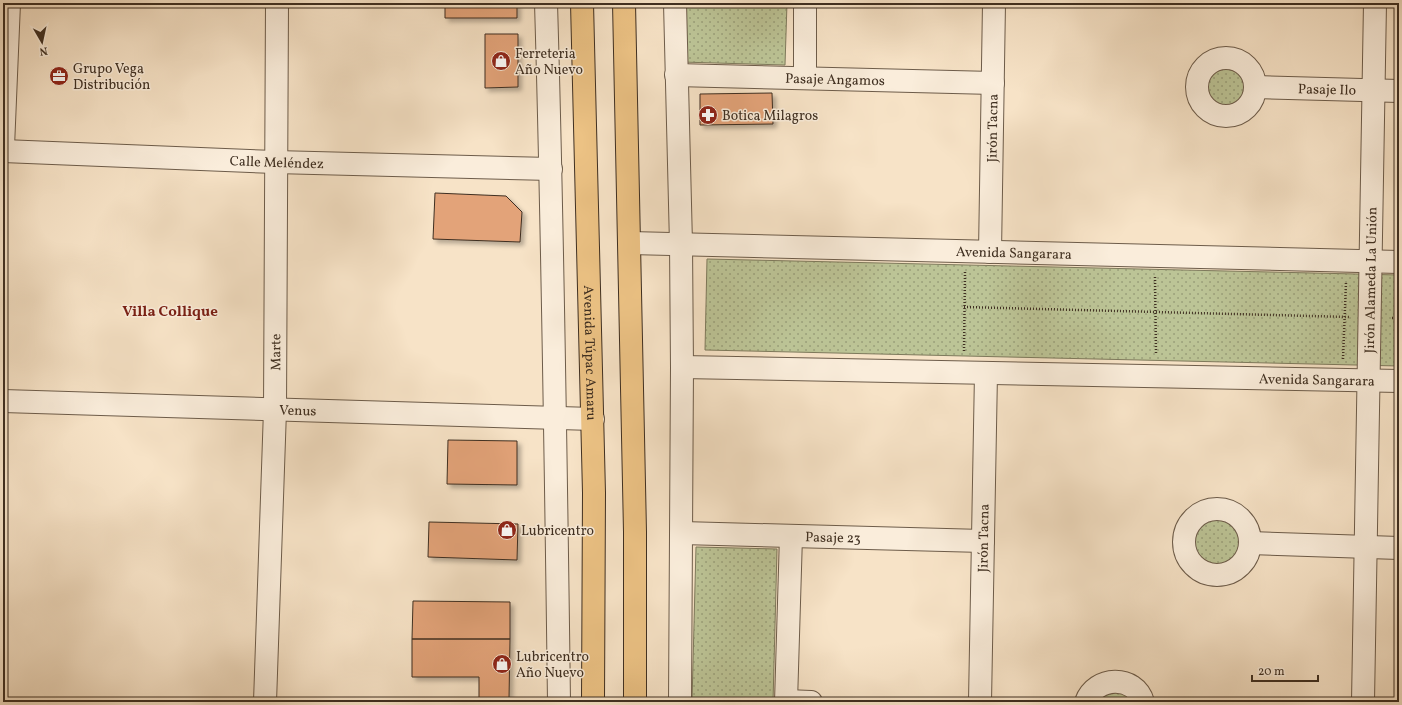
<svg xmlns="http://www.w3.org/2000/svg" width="1402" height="705" font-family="Vollkorn,serif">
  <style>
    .park { fill: url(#park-dots); stroke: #7e7a5c }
    .building { fill: #e3a379; stroke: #3f2f21; filter: url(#shadow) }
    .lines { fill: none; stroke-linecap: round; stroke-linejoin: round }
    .minor-casing { stroke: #6d5c4a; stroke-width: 24 }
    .tertiary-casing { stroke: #6d5c4a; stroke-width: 24 }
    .trunk-casing { stroke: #3f2f21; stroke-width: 24 }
    .path { stroke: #3f2f21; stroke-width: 2.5; stroke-dasharray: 1 2; stroke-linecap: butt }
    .minor { stroke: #faeddb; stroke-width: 22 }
    .tertiary { stroke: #faeddb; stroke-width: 22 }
    .trunk { stroke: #ecc284; stroke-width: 22 }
    .labels { text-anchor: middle; stroke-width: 3; stroke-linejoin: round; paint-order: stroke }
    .poi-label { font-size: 14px; fill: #3f2f21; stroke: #faeddb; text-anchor: start }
    .street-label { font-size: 14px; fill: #3f2f21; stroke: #faeddb }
    .neighbourhood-label { font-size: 15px; font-weight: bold; fill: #7a1f14; stroke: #faeddb }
  </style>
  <defs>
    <pattern id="park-dots" width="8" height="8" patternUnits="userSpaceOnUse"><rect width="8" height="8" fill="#bcc496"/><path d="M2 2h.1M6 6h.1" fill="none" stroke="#9aa07a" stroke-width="1.8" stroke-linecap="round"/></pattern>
    <filter id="shadow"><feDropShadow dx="3.5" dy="3.5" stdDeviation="2" flood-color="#0004"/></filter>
  </defs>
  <rect width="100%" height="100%" fill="#f7e3c7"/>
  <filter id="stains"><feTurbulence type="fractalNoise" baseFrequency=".005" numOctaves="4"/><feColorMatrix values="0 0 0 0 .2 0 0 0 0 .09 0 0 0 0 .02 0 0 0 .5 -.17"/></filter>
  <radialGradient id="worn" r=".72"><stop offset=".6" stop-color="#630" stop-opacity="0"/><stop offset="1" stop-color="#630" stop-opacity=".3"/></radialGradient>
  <!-- park -->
  <path class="park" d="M680,3H787L785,65L681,62Z
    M1204 88a21 21 0 1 1 42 0a21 21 0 1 1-42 0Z
    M707,259L1399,275V366L705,350Z
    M1193 543a24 24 0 1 1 48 0a24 24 0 1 1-48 0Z
    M696,547L777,549L773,702H692Z
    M1117,689L1136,702H1093Z"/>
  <!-- building -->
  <path class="building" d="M445,3H517V18H445Z
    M485,34H518V87L485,88Z
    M772,93L773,124L700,125V94Z
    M435,193L506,196L522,212L520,242L433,239Z
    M448,440L517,441V485L447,484Z
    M429,522L518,524L517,560L428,557Z
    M413,601L510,602V639H412Z
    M412,639H510L509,699L479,698V677H412Z"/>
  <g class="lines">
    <!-- minor casing -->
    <g class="minor-casing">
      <g id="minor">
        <circle cx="1226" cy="87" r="29"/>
        <path id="s1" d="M676,75L993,83"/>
        <path d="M805,78V3"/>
        <path id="s2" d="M1256,87L1399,91"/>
        <path d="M3,147L9,3"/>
        <path id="s3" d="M3,151L275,162L551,169"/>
        <path id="s4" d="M990,252L994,3"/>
        <path id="s5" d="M3,401L593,419"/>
        <circle cx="1217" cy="542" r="33"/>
        <path id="s6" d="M682,533L983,541"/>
        <path d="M1250,543L1399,548"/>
        <path d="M786,701L811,702"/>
        <path id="s7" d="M265,702L275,410L277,3"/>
        <path d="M786,702L791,536"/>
        <path id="s8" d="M980,702L986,373"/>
        <path d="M1086,702C1095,676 1135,674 1143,702"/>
        <path id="s9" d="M1363,702L1375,3"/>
      </g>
    </g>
    <!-- tertiary casing -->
    <g class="tertiary-casing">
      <g id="tertiary">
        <path d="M546,3C553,236 556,469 559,702"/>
        <path d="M675,3L681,244L682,367L680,702"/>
        <path id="s10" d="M630,243L1399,262"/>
        <path id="s11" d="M682,367L1399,381"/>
      </g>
    </g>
    <!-- trunk casing -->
    <g class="trunk-casing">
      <g id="trunk">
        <path id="s12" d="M582,3L594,493L593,702"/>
        <path d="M624,3L635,532V702"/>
      </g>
    </g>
    <!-- path -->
    <path class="path" d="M1155,277L1156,354
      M964,307L1349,317
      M1392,318H1399
      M964,351L965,272
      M1343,359L1346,282"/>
    <!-- minor -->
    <use href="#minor" class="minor"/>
    <!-- tertiary -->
    <use href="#tertiary" class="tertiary"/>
    <!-- trunk -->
    <use href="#trunk" class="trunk"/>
  </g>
  <!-- icons -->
  <defs>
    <g id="shop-disc" transform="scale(1)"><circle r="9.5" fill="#8f2418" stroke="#faeddb"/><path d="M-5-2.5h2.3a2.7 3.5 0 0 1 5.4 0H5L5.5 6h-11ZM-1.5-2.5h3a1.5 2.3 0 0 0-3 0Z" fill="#fff"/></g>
    <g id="office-disc" transform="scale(1)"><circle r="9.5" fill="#8f2418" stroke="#faeddb"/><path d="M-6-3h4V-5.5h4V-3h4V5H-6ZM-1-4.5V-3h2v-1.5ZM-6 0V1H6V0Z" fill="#fff"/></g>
    <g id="pharmacy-disc" transform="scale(1)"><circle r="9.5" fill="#8f2418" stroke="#faeddb"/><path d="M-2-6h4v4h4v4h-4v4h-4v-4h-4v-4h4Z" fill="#fff"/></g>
  </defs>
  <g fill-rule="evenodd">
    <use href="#shop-disc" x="501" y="61"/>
    <use href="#office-disc" x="59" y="76"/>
    <use href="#pharmacy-disc" x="708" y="115"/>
    <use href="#shop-disc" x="507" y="530"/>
    <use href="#shop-disc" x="502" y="664"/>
  </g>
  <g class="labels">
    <!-- poi labels -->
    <g class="poi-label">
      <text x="515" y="58">Ferreteria<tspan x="515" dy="16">Año Nuevo</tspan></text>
      <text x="73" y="73">Grupo Vega<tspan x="73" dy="16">Distribución</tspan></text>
      <text x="722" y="120">Botica Milagros</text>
      <text x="521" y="535">Lubricentro</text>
      <text x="516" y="661">Lubricentro<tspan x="516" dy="16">Año Nuevo</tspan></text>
    </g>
    <!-- street labels -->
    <g class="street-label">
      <text dy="5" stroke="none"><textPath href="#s1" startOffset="159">Pasaje Angamos</textPath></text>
      <text dy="5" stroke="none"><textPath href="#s2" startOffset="71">Pasaje Ilo</textPath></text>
      <text dy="5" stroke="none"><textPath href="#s4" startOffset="124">Jirón Tacna</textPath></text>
      <text dy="5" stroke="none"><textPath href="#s3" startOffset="274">Calle Meléndez</textPath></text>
      <text dy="5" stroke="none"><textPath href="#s10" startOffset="384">Avenida Sangarara</textPath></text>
      <text dy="5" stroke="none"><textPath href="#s9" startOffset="422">Jirón Alameda La Unión</textPath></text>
      <text dy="5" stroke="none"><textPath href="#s12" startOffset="350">Avenida Túpac Amaru</textPath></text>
      <text dy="5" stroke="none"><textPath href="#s7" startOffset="350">Marte</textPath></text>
      <text dy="5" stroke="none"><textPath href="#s11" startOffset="635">Avenida Sangarara</textPath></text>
      <text dy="5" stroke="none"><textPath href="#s5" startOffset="295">Venus</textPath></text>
      <text dy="5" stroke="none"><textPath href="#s6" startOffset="151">Pasaje 23</textPath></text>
      <text dy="5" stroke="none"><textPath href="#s8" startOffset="164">Jirón Tacna</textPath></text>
    </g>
    <!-- neighbourhood labels -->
    <g class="neighbourhood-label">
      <text x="170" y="316">Villa Collique</text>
    </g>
  </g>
  <!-- margin -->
  <rect width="1402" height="705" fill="none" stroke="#f7e3c7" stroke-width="16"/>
  <rect x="4" y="4" width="1394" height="697" fill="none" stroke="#3f2f21" stroke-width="2"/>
  <rect x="8" y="8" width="1386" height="689" fill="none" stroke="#3f2f21"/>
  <!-- north arrow -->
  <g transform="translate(42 42) rotate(171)" stroke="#faeddb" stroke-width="3" paint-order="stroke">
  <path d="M0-3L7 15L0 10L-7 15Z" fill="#3f2f21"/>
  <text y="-6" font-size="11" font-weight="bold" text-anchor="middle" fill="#3f2f21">N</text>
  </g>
  <!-- scale -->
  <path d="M1252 675v6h66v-6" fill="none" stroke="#3f2f21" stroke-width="2"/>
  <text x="1258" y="675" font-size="12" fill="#3f2f21" stroke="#faeddb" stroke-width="3" paint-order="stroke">20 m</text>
  <rect width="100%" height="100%" filter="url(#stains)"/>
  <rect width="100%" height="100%" fill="url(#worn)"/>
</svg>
